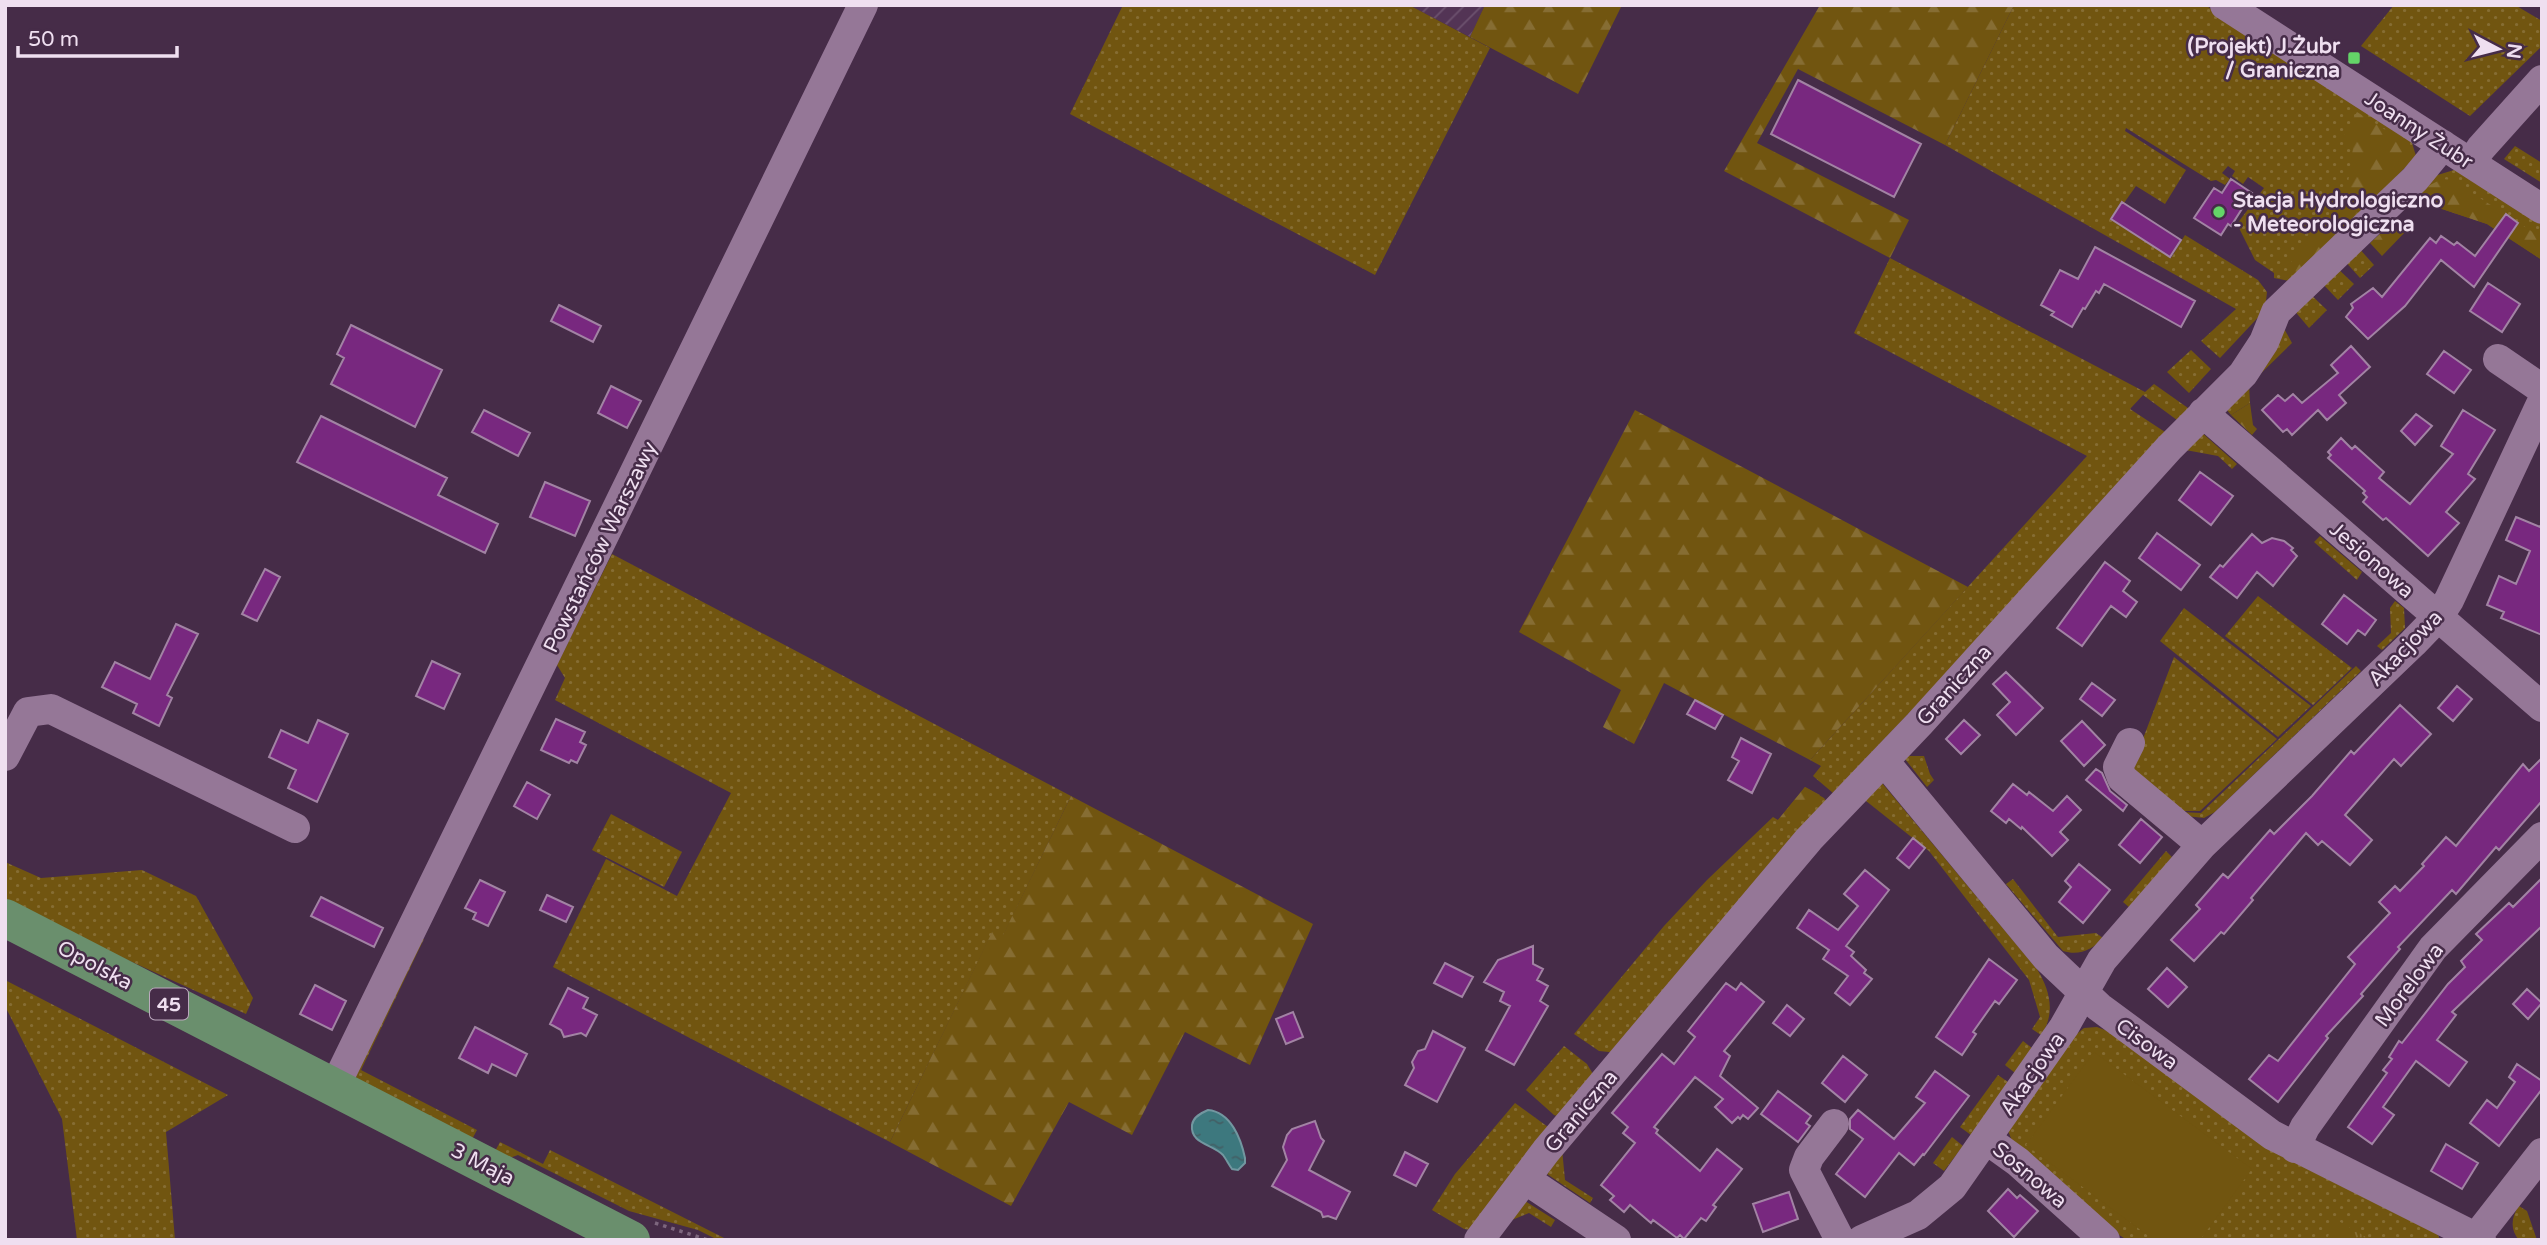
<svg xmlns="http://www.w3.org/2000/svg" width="2547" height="1245" font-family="'Varela Round',sans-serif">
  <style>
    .industrial { fill: url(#industrial-furrows) }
    .grass { fill: url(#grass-dots) }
    .forest { fill: url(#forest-firs) }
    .park { fill: url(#park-tufts) }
    .pitch { fill: #715510 }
    .water { fill: url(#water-ripples); stroke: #7297a0; stroke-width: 2 }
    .building { fill: #78287f; stroke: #a283a4; stroke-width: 2 }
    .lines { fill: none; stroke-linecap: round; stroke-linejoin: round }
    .path { stroke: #7d667e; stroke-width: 3.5; stroke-dasharray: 3.5 5; stroke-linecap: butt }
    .minor { stroke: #957797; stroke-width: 30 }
    .major { stroke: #6a8f6d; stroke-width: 38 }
    .poi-dot { fill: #64d468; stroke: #462c48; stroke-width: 2.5 }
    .labels { text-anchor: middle; stroke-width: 5; stroke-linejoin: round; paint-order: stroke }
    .shield { fill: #462c48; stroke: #bca9be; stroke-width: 2 }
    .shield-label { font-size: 19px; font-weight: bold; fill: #efdff0 }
    .poi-label { font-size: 21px; font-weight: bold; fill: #efdff0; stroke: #462c48; text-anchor: end }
    .street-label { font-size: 21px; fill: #efdff0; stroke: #462c48 }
  </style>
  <defs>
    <pattern id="industrial-furrows" width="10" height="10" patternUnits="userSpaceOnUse" patternTransform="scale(1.75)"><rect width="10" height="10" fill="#533455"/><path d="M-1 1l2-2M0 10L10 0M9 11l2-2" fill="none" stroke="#6c516e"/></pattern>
    <pattern id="grass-dots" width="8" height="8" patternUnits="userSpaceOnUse" patternTransform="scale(1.75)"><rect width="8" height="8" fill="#715510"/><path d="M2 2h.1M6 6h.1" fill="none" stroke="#866d33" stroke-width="1.8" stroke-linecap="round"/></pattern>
    <pattern id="forest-firs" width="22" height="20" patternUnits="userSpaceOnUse" patternTransform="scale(1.75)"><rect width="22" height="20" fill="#715510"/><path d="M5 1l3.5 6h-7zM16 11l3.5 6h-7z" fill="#866d33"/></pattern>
    <pattern id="park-tufts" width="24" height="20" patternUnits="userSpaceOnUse" patternTransform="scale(1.75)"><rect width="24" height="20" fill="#715510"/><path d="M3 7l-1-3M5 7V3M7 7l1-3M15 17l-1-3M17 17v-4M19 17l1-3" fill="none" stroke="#866d33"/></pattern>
    <pattern id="water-ripples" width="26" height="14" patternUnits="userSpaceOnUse" patternTransform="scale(1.75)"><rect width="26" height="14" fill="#3d787e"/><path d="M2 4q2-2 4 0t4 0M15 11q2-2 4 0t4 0" fill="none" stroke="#426066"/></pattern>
  </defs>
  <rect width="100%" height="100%" fill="#462c48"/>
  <!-- industrial -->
  <path class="industrial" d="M1409,5H1485L1470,37Z"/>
  <!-- grass -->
  <path class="grass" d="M1123,5H1409L1490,48L1375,275L1070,114Z
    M2014,5H2205L2404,132L2412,143L2416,156L2290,281L2274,278V273L2255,260L2237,224L2264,188L2248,177L2243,184L2232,176L2235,171L2228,166L2222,173L2230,179L2225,185L2216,180L2211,181L2126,128L2125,131L2186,170L2165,204L2136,186L2124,203L2121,202L2110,219L2171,258L2185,235L2258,280L2267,292L2265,310L2220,358L2201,341L2236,309L1945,145Z
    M2394,5H2515L2542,21V46L2470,116L2361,46Z
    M2515,146L2542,163V183L2504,159Z
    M2454,170L2466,172L2542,221V260L2487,224L2436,207L2417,189L2431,177Z
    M2357,246L2374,265L2360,278L2343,259Z
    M1890,258L2145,392L2154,384L2188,408L2181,423L2143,395L2130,409L2165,432L2168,441L1833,793L1813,776L1821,766L1810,760L2087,456L1854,333Z
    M2335,266L2354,284L2338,300L2320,281Z
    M2309,293L2327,310L2309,328L2293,309Z
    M2281,323L2292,343L2249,385L2250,403L2231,415L2226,409Z
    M2191,350L2211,369L2189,393L2167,372Z
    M2200,431L2237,464L2232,469L2218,456L2180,449Z
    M2320,536L2362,572L2357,580L2314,542Z
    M612,554L1071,796L1003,936L993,931L890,1142L553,967L606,859L677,896L731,793L555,700L565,678L557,665Z
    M2258,596L2352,668L2313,705L2225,636Z
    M2395,601L2404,608L2405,628L2382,650L2377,646L2391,633L2390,608Z
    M2184,608L2311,706L2278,737L2160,641Z
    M2174,657L2277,739L2200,811H2182L2129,771L2181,812L2201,813L2356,666L2361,671L2215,812L2204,818L2186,816L2184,820L2127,771L2140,742L2133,765Z
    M1908,756H1924L1930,774L1934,780L1927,787L1905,759Z
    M1882,783L2037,969C2050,990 2056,1014 2041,1035L2032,1029L2040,1017L2029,980L1929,851L1861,797Z
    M1805,787L1824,798L1827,802L1619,1053L1599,1051L1574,1034L1664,926L1707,880L1773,817L1778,820Z
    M611,814L682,852L664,887L592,850Z
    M2166,851L2172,857L2130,908L2123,902Z
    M5,862L41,878L142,870L196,896L253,998L246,1014L5,904Z
    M2013,879L2058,937L2096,933L2103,938C2092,950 2079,956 2063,951L2006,884Z
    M424,939L361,1070L477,1130L470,1143L357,1080L355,1072L420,940Z
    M5,980L228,1095L166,1132L175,1240H77L62,1119L5,1006Z
    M2097,1027L2110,1032L2268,1148L2429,1229L2438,1235L2440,1240H2127L2110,1229L2013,1143L2008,1131L2073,1037L2084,1028Z
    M2023,1041L2032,1048L2015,1073L2005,1065Z
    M1564,1046L1587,1064L1593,1074L1562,1118L1554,1115L1526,1090Z
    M1998,1075L2008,1082L1971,1135L1960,1127Z
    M1515,1103L1548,1127L1471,1230L1464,1229L1432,1210L1455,1174Z
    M1952,1137L1963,1146L1944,1171L1933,1163Z
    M500,1142L543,1164L550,1150L728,1240H718L698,1230L629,1211L518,1155L504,1160L493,1155Z
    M1562,1149L1565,1180L1593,1198L1590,1203L1547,1174Z
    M1525,1201L1555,1220L1551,1227L1529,1213L1502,1224Z
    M2519,1206L2527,1211L2537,1240H2519C2510,1230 2511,1217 2519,1206Z"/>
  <!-- forest -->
  <path class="forest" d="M1485,5H1622L1578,94L1470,37Z
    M1820,5H2014L1945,145L1798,69L1757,143L1909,220L1890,258L1724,171Z
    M2357,112L2408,144L2416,156L2303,275L2287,267L2346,197L2353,148L2344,134Z
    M2442,179L2452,180L2542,238V260L2487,224L2436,207L2425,196L2426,187Z
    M2396,219L2407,230L2382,256L2370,243Z
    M2250,403L2253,425L2257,429L2252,435L2231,415Z
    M1635,410L1968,587L1810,760L1664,683L1634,744L1603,727L1621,690L1519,632Z
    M1805,787L1820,795L1804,816L1778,820Z
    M1071,796L1313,924L1250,1065L1185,1032L1132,1135L1069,1102L1011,1206L890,1142L993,930L1003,935Z"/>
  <!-- park -->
  <path class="park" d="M2337,1220L2371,1240H2326Z"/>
  <!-- pitch -->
  <path class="pitch" d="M2094,1052L2252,1169L2200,1240H2154L2026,1145Z"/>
  <!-- water -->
  <path class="water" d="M1208,1110C1231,1112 1241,1139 1245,1158V1163L1238,1170L1232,1169C1229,1165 1226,1159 1223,1155C1213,1144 1190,1144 1192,1125C1193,1117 1201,1113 1208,1110Z"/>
  <!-- building -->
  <path class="building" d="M1798,80L1921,144L1894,197L1771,134Z
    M2231,179L2252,193L2231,226L2228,224L2221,235L2194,218L2214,188L2222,193Z
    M2122,202L2181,240L2170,257L2111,219Z
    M2506,214L2518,223L2474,287L2441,260L2405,306L2368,339L2346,317L2353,308L2351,304L2373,288L2382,297L2430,238L2436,243L2441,236L2454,245L2457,242L2475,256Z
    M2095,247L2195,301L2181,327L2104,284L2099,293L2096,291L2085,309L2083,308L2072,327L2051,315L2054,312L2041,305L2060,270L2078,279Z
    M2488,283L2520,304L2502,332L2470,311Z
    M559,305L601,326L593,342L551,321Z
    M351,325L442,370L415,427L331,384L344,358L337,354Z
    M2351,346L2370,367L2339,395L2346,403L2327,420L2318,410L2292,435L2287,429L2283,432L2262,410L2278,395L2285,401L2293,394L2302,403L2338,373L2331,365Z
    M2444,351L2471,370L2454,393L2427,374Z
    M611,386L641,401L627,428L598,413Z
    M484,410L530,433L518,456L472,432Z
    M2463,410L2495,430L2468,474L2475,479L2446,512L2459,523L2428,556L2386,518L2383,520L2363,502L2367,497L2363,493L2365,491L2328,458L2331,455L2328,452L2341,438L2352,449L2355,446L2384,472L2379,478L2410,504L2453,454L2441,446Z
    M2416,414L2432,426L2415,445L2401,431Z
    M321,416L447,478L438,495L498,524L485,553L297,462Z
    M2200,472L2233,496L2211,525L2179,500Z
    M545,482L590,501L575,536L530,517Z
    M2516,517L2540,527L2542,523V635L2501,618L2504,612L2487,605L2499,576L2516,584L2530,551L2506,540Z
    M2157,533L2200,565L2181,590L2139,558Z
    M2252,534L2262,543L2272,538L2284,541L2293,548L2291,550L2297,556L2273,586L2257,572L2237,598L2210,577L2220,565L2223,567Z
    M2105,562L2130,581L2123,591L2137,602L2126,617L2111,606L2082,646L2057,628Z
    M265,569L280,577L257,621L242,614Z
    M2344,595L2376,620L2365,635L2358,630L2347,644L2322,624Z
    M176,624L198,634L167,695L172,698L159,726L133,713L137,704L102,687L115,662L150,679Z
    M432,661L460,674L444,709L416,696Z
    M2006,672L2043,708L2016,735L1997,715L2010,702L1993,684Z
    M2092,683L2115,700L2102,716L2080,699Z
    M2457,686L2472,699L2453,721L2438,708Z
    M1695,700L1723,715L1715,729L1687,714Z
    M2400,705L2431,734L2401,766L2394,759L2345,815L2372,840L2350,865L2322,841L2318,845L2306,833L2251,898L2253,900L2224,934L2221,932L2194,961L2171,940L2200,909L2196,905L2223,874L2228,878L2270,830L2274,834L2312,796L2351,751L2354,754Z
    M556,719L585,732L580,742L586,745L577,763L571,760L569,763L541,750Z
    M318,720L348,734L317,802L288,788L296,770L269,757L281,730L308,743Z
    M1964,720L1980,735L1961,754L1946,739Z
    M2082,721L2105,745L2084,766L2061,741Z
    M1741,738L1771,754L1752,793L1728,780L1739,761L1732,757Z
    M2542,758V801L2499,850L2496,847L2456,894L2452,890L2398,947L2400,949L2361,994L2363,996L2326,1036L2328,1038L2278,1102L2249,1079L2269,1055L2278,1061L2355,964L2348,957L2390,913L2379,902L2395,886L2400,891L2424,866L2422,864L2446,837L2456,846L2523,764L2529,771Z
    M2096,769L2102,773L2110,791L2127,805L2123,811L2086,780Z
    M527,782L550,795L537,819L514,806Z
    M2013,784L2027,795L2029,792L2053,811L2067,796L2081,810L2060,832L2068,840L2052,856L2022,827L2021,829L2009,819L2006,823L1991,811Z
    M2141,819L2162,837L2140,863L2119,845Z
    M1913,838L1925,848L1909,868L1897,858Z
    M2079,864L2110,890L2083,923L2059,902L2071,887L2065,881Z
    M1865,870L1889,890L1846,946L1854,952L1851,956L1866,970L1864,973L1872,979L1850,1005L1835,993L1848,976L1823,959L1829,950L1797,928L1809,910L1838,930L1858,906L1844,894Z
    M2542,878V926L2452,1012L2456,1015L2437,1040L2467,1062L2449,1086L2416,1061L2383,1107L2394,1115L2372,1144L2348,1127L2387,1073L2383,1070L2392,1059L2389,1057L2399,1041L2402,1043L2448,984L2465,967L2461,961L2482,940L2476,934L2509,903L2513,907Z
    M480,880L505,892L488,926L473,919L476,913L465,908Z
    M547,895L573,907L566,922L540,910Z
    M321,897L383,928L374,947L311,916Z
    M1533,946V964L1543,969L1537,980L1548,986L1540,1001L1548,1006L1514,1065L1486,1050L1510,1006L1500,1001L1504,992L1484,982L1498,960Z
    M1989,959L2017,980L1999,1004L1995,1001L1973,1032L1976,1034L1962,1055L1936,1037Z
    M1445,963L1473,977L1462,997L1434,983Z
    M2167,968L2187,987L2168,1007L2148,989Z
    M1726,983L1736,990L1741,983L1764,1002L1724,1051L1730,1056L1720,1076L1758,1108L1748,1119L1743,1115L1740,1119L1738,1117L1732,1123L1715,1107L1723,1099L1695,1077L1654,1127L1658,1130L1656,1133L1700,1171L1717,1149L1742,1169L1713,1205L1716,1207L1706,1221L1701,1218L1684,1239L1680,1235L1677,1238L1653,1220L1651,1223L1630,1205L1624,1212L1610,1200L1614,1196L1601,1185L1635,1143L1623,1133L1628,1127L1612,1113L1662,1054L1674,1064L1695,1037L1688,1031Z
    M315,985L346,1001L332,1030L300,1014Z
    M568,988L588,998L583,1008L597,1015L586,1036L581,1033L564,1037L561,1030L550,1024Z
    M2527,989L2542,1003L2528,1019L2513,1004Z
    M1787,1005L1804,1019L1790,1036L1773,1023Z
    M1293,1012L1303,1037L1286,1044L1276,1019Z
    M475,1027L527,1054L516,1076L492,1064L488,1073L459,1058Z
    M1433,1031L1465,1048L1437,1102L1405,1085L1414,1068L1412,1062L1418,1051L1425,1049Z
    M1843,1056L1867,1075L1845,1102L1822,1083Z
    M2517,1064L2542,1081V1089L2499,1146L2470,1123L2487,1100L2497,1108L2515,1082L2509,1077Z
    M1935,1071L1969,1096L1924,1155L1923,1154L1914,1165L1899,1153L1865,1197L1836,1174L1863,1139L1850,1129V1119L1858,1110L1894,1139L1925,1103L1916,1097Z
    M1778,1091L1811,1116L1806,1123L1810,1126L1798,1142L1761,1114Z
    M1315,1121L1321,1138L1324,1141L1309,1170L1350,1192L1336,1219L1328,1216L1323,1217L1321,1212L1272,1186L1287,1160L1283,1147L1287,1135L1292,1129Z
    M2446,1144L2478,1163L2462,1189L2431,1171Z
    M1405,1152L1428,1164L1416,1186L1394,1175Z
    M2008,1189L2017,1198L2020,1195L2038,1211L2014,1237L1988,1211Z
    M1789,1192L1798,1219L1763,1232L1753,1204Z"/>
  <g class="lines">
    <!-- path -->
    <path class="path" d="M655,1223L708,1240"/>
    <!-- minor -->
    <path class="minor" d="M2225,5L2542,209
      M2471,163L2481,148L2542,80
      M2498,359L2542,389
      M2203,413L2542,707
      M2130,743L2118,767L2122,778L2202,845
      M5,756L28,712L51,709L295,828
      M1884,761L2046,957L2099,1007L2272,1135L2481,1240
      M334,1088L863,5
      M1834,1124L1809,1157L1804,1170L1840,1240
      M1986,1139L2018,1162L2105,1240
      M2295,1148L2305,1127L2433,948L2542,837
      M1525,1179L1616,1240
      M1479,1240L1546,1151L1809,839L1919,724L2169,448L2243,374L2264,342L2276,312L2415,179L2443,145
      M1862,1240L1918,1215L1952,1187L2064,1027L2102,960L2202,845L2413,643L2438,617L2449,600L2542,402
      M2474,1240L2542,1153"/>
    <!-- major -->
    <path class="major" d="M5,918L631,1240"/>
  </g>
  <!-- markers -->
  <g class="poi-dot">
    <rect x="2347" y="51" width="14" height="14" rx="3.5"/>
    <circle cx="2219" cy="212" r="7"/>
  </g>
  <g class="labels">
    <!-- shield labels -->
    <rect class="shield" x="150" y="988.5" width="38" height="31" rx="5"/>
    <g class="shield-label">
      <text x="169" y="1011">45</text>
    </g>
    <!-- poi labels -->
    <g class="poi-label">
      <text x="2340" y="53">(Projekt) J.Żubr<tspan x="2340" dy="24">/ Graniczna</tspan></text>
      <text x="2233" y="207" text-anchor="start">Stacja Hydrologiczno<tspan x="2233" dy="24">- Meteorologiczna</tspan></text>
    </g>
    <!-- street labels -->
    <g class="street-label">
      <text transform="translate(2419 130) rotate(33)" y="7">Joanny Żubr</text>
      <text transform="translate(600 547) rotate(-64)" y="7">Powstańców Warszawy</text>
      <text transform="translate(2372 560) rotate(41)" y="7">Jesionowa</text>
      <text transform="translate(2405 648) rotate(-46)" y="7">Akacjowa</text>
      <text transform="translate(1954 685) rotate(-48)" y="7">Graniczna</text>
      <text transform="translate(95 965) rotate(28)" y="7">Opolska</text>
      <text transform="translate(2409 985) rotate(-53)" y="7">Morelowa</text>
      <text transform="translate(2147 1044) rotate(36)" y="7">Cisowa</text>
      <text transform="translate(2032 1074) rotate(-55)" y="7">Akacjowa</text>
      <text transform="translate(1581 1111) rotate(-50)" y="7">Graniczna</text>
      <text transform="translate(483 1164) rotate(27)" y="7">3 Maja</text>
      <text transform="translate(2030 1175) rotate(40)" y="7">Sosnowa</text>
    </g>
  </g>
  <!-- border -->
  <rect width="2547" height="1245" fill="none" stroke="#efdff0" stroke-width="14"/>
  <!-- north arrow -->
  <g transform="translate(2498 49) rotate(97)" stroke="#462c48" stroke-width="5" paint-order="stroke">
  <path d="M0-5L12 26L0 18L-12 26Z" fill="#efdff0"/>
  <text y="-10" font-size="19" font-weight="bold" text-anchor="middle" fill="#efdff0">N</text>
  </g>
  <!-- scale -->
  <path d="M18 46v10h159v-10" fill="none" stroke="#efdff0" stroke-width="3.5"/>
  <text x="28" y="46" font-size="21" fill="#efdff0" stroke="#462c48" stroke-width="5" paint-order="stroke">50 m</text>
</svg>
